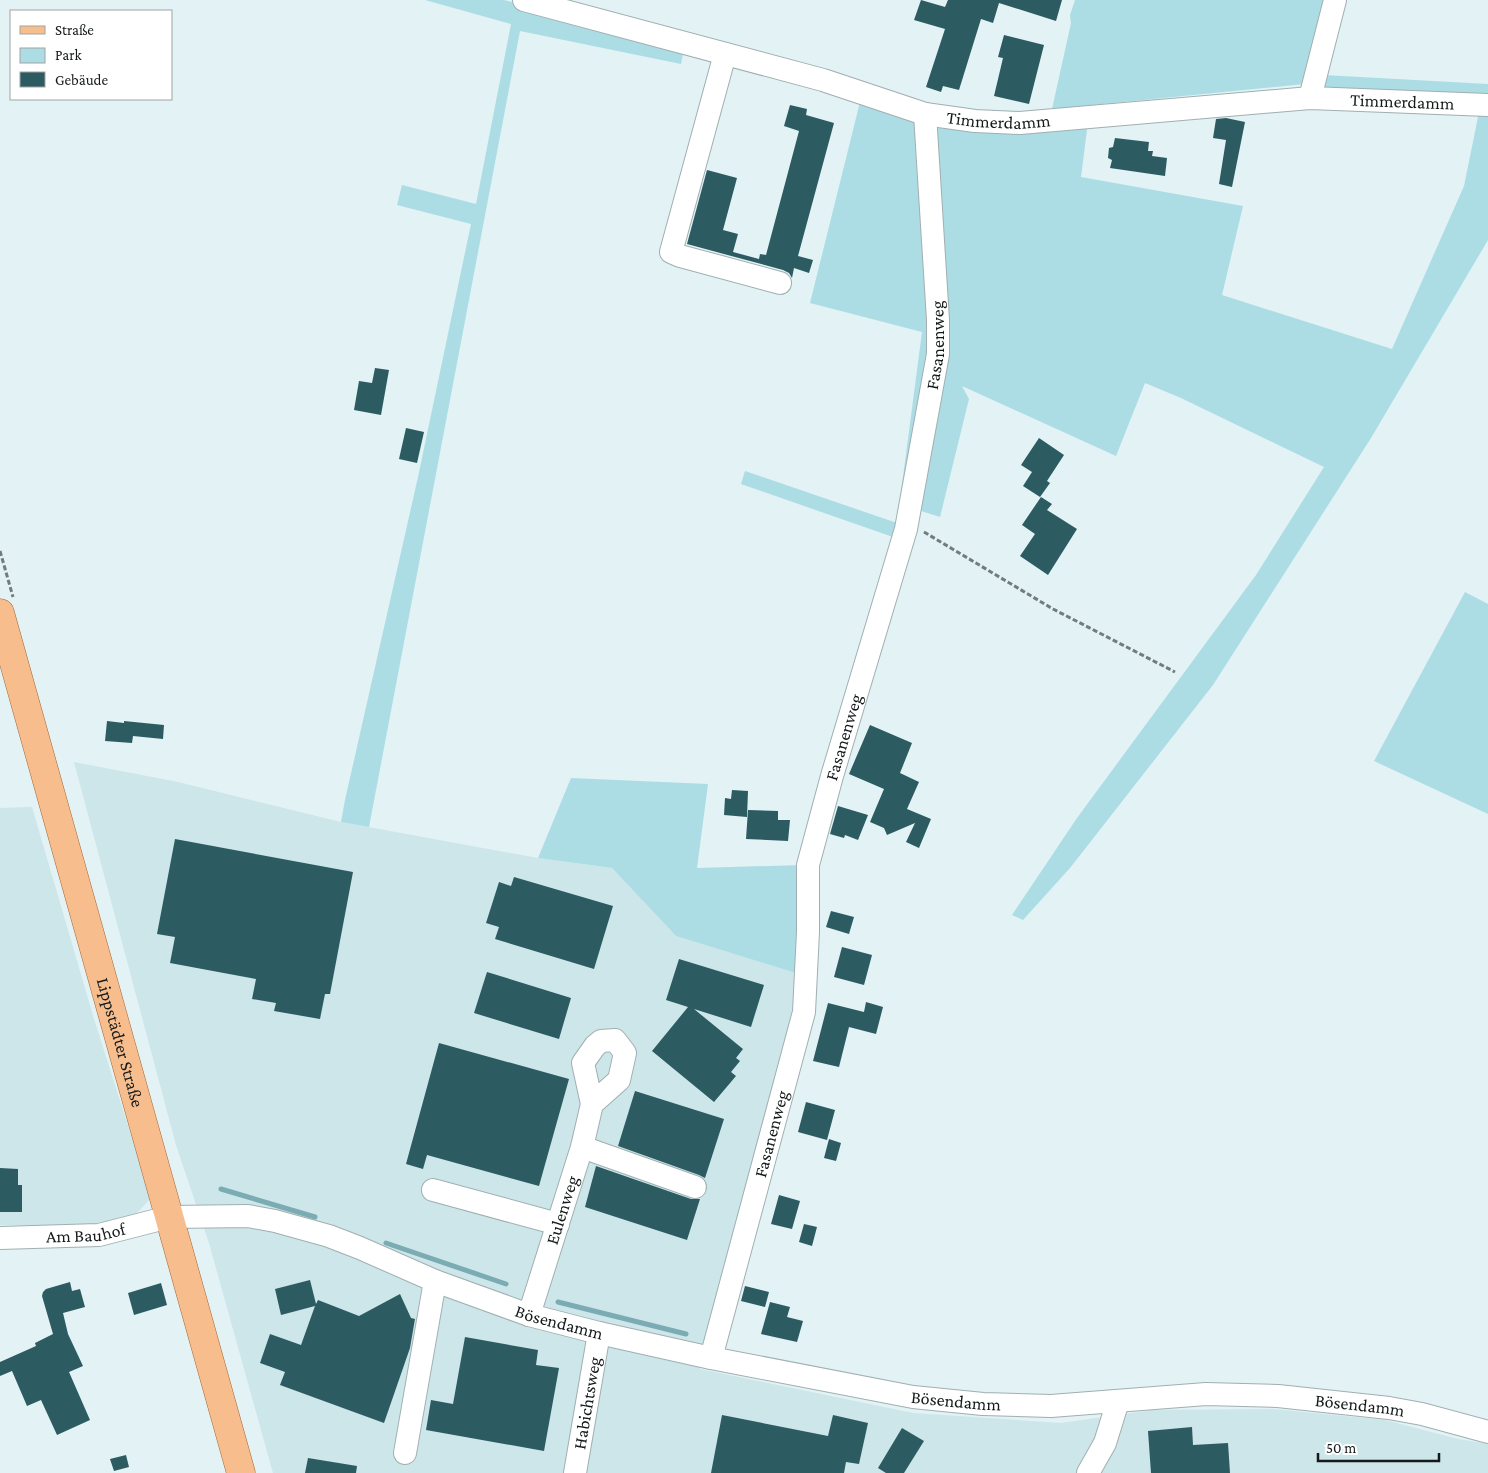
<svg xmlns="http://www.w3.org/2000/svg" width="1488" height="1473" font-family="'Crimson Pro',serif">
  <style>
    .built { fill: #cde6ea }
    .green { fill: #acdde5 }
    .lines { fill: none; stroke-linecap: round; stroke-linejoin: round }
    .stream { stroke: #7babb3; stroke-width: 5 }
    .building { fill: #2c5b62 }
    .minor-casing { stroke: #a0afb1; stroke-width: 24 }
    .major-casing { stroke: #a46733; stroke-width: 29 }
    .path { stroke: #727c7e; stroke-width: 3; stroke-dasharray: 5 2.5; stroke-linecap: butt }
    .minor { stroke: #fff; stroke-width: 22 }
    .major { stroke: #f7bd8d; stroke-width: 28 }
    .labels { text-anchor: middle; stroke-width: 5; stroke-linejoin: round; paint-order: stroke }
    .street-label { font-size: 18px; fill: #14191a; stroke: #fff }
  </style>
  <rect width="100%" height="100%" fill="#e2f2f5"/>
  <!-- built -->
  <path class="built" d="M74,762L178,782L341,822L538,858L612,868L676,936L802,975L799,1012L700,1369L913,1413L1061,1423L1152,1410L1273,1409L1385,1420L1458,1439L1488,1444V1473H273L209,1243L176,1145Z
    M32,807L94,1019L151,1198L135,1215L103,1226L0,1225V808Z"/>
  <!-- green -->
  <path class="green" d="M425,0H504L684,49L681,64L520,31L369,827L341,822L345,800L418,477L471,224L397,205L402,185L476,204L511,24Z
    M1075,0H1329L1305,84L1052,109L1071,23L1070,15Z
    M1324,75L1488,84V97L1316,93Z
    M861,98L920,118L935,354L901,525L893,537L741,484L745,471L897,523L922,332L810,303Z
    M1479,112H1488V240L1371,438L1213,685L1070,868L1023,920L1012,915L1077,818L1256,575L1324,467L1181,398L1145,383L1116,456L962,386L969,399L940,517L915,509L944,353L936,127L944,123L1088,122L1081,177L1243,206L1222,295L1392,349L1464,186Z
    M1465,592L1488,604V814L1374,761Z
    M571,778L708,784L697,868L803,865L802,975L676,936L612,868L538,858Z"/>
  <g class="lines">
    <!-- stream -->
    <path class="stream" d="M221,1189L315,1217
      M386,1243L506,1284
      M558,1302L686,1334"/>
  </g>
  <!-- building -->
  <path class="building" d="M921,0L945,7L948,0H1062L1056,21L999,3L993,23L981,19L959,90L943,86L941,92L926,87L945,29L914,20Z
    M1004,35L1044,45L1029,104L994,96L1003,58L998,57Z
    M790,105L807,109L806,115L834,123L798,256L813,260L809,273L794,268L792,278L789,273L783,270L687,244L707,170L737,178L723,230L738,234L733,252L759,259L760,254L766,255L799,131L784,126Z
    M1226,118L1245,122L1232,187L1219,184L1226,140L1213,138L1216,119Z
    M1115,138L1149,142L1148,151H1153L1152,156L1167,158L1165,176L1110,168L1112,160L1108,158L1109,148L1113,147Z
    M375,368L389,370L381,415L354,410L359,381L372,383Z
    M406,428L424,432L417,463L399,459Z
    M1039,438L1064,455L1047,481L1050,483L1040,497L1023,486L1032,472L1021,465Z
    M1041,497L1052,504L1047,510L1077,529L1048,575L1020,556L1035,534L1022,525Z
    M107,721L124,723V721L164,725L163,739L133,736L132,743L105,741Z
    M870,725L912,743L900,773L919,782L907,809L931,819L919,848L906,842L915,823L887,835L884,828L870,822L884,789L849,774Z
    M732,790L748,791L747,817L724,815L725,798L731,799Z
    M838,806L868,815L858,840L845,835L844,838L830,834Z
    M748,810L778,811V820H790L788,841L746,839Z
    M175,839L353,872L330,994H325L320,1019L274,1011L276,1003L252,999L256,979L170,963L175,937L157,934Z
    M514,877L613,906L594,969L495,939L499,927L486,923L499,882L511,886Z
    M831,911L854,917L849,934L826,927Z
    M842,947L872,955L864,985L834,977Z
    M679,959L764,985L751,1027L694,1009L743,1049L736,1058L740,1061L731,1072L736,1076L714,1102L652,1051L688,1007L666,1000Z
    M487,972L571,998L559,1039L474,1013Z
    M866,1002L883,1007L876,1034L849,1027L839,1067L813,1061L828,1003L864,1012Z
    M439,1043L569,1079L539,1186L427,1155L423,1169L406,1164Z
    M635,1091L724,1119L705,1178L699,1175L618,1146Z
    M806,1102L835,1110L827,1140L798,1132Z
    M829,1139L841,1143L836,1161L824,1158Z
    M596,1166L691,1199H700L687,1240L585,1207Z
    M0,1168L18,1169V1185H22V1212H0Z
    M779,1195L800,1201L792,1229L771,1224Z
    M804,1224L817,1227L812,1246L799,1242Z
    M310,1280L316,1304L318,1300L359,1316L400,1294L411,1318L415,1319L410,1348L384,1423L280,1385L285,1372L260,1363L270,1334L301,1345L315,1306L281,1315L275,1289Z
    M70,1282L72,1291L80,1289L85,1307L63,1313L68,1334L83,1366L69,1372L90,1420L57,1435L41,1400L27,1406L12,1371L0,1376V1362L36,1346L35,1343L53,1334L42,1296L43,1292L46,1289Z
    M161,1283L167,1305L134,1315L128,1293Z
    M745,1286L769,1292L765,1307L741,1301Z
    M770,1302L790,1307L787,1317L803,1321L797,1342L761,1334Z
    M465,1337L538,1350L536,1365L559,1368L544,1451L426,1430L431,1400L453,1404Z
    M722,1415L828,1436L833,1415L868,1423L859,1464L846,1462L844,1473H711Z
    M1192,1427L1193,1445L1228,1443L1230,1473H1151L1148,1431Z
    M902,1428L924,1441L904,1473H886L878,1468Z
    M126,1455L129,1467L114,1471L110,1459Z
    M308,1458L357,1466L356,1473H305Z"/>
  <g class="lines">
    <!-- minor casing -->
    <g class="minor-casing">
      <g id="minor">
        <path id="s1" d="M524,0L823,80L925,114L975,121L1020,123L1310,98L1488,105"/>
        <path d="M725,54L671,252L680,256L780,283"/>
        <path d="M1310,98L1335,0"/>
        <path d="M582,1147L695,1187"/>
        <path d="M433,1190L558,1224"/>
        <path id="s2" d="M0,1238L99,1235L169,1217L248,1216L275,1221L329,1236L360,1248L435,1281L529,1315L599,1333L711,1358L913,1397L983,1404L1051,1406L1206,1394L1278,1396L1389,1408L1422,1414L1488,1432"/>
        <path id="s3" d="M529,1315L582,1147L592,1104L619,1080L625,1053L615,1040L601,1041L595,1046L583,1063L592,1104"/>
        <path id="s4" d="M711,1358L804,1012L808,932V865L832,776L906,529L938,354V320L925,114"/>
        <path d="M405,1453L435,1281"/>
        <path id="s5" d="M575,1473L599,1333"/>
        <path d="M1088,1473L1105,1443L1118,1401"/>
      </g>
    </g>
    <!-- major casing -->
    <g class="major-casing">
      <g id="major">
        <path id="s6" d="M0,613L241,1473"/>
      </g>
    </g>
    <!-- path -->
    <path class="path" d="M924,532L1053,609L1175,672
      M0,551L13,597"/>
    <!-- minor -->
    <use href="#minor" class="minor"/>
    <!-- major -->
    <use href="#major" class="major"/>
  </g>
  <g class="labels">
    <!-- street labels -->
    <g class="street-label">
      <text dy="6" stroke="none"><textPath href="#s1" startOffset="896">Timmerdamm</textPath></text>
      <text dy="6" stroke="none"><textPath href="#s1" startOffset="491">Timmerdamm</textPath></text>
      <text dy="6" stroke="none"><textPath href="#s4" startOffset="1042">Fasanenweg</textPath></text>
      <text dy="6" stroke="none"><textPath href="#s4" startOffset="638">Fasanenweg</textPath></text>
      <text dy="6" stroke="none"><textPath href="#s6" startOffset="446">Lippstädter Straße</textPath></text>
      <text dy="6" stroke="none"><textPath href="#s4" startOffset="232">Fasanenweg</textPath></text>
      <text dy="6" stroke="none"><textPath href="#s3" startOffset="110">Eulenweg</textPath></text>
      <text dy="6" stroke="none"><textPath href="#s2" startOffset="86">Am Bauhof</textPath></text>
      <text dy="6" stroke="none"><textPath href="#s2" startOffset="580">Bösendamm</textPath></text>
      <text dy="6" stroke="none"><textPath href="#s2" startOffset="985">Bösendamm</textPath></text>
      <text dy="6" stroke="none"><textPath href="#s5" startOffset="71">Habichtsweg</textPath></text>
      <text dy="6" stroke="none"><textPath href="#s2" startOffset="1390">Bösendamm</textPath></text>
    </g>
  </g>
  <!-- legend -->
  <rect x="10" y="10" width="162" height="90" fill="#ffffff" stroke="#a1a3a3"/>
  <rect x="20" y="26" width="25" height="8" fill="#f7bd8d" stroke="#a1a3a3"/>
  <text x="55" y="35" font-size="15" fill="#14191a">Straße</text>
  <rect x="20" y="48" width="25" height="15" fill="#acdde5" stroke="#a1a3a3"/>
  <text x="55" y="60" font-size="15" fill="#14191a">Park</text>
  <rect x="20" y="72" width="25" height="15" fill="#2c5b62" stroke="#a1a3a3"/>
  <text x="55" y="85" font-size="15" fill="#14191a">Gebäude</text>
  <!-- scale -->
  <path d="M1318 1453v8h121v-8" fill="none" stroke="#14191a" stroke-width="2.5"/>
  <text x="1326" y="1453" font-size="15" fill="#14191a" stroke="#ffffff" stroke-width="4" paint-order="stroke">50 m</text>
</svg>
